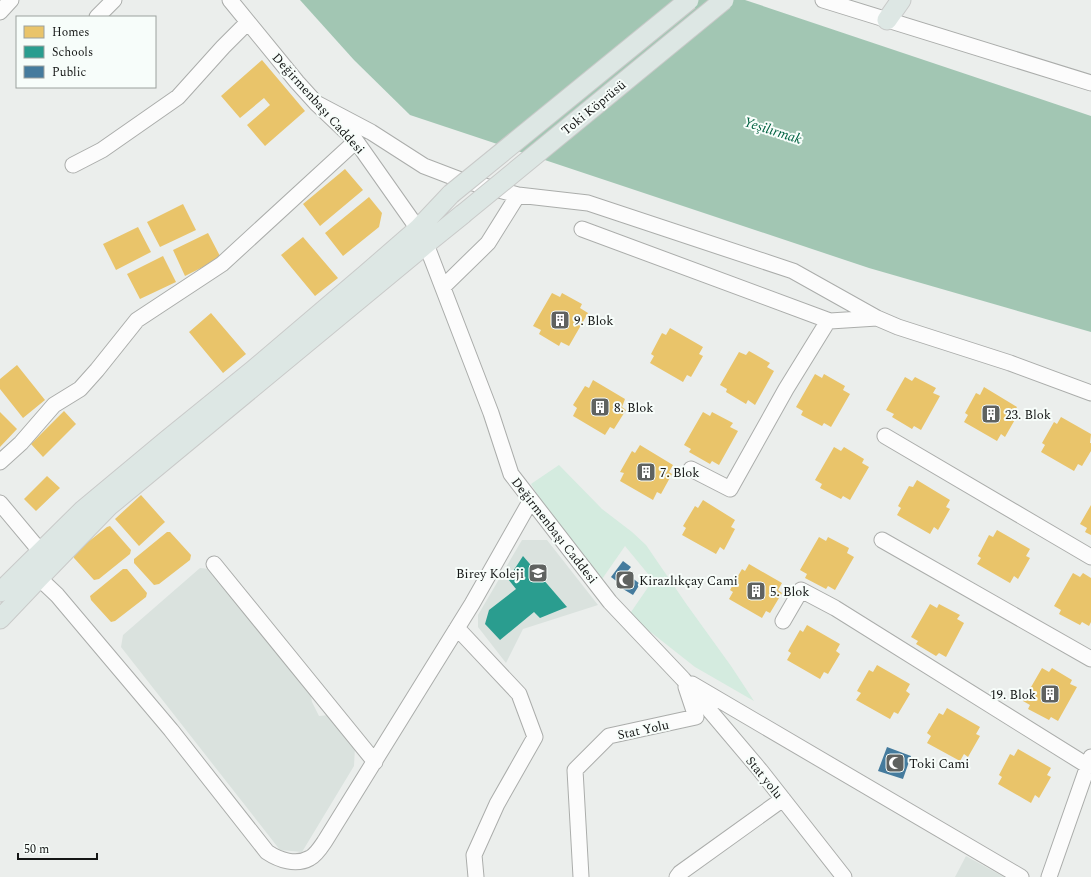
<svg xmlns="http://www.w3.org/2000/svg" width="1091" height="877" font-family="Spectral,serif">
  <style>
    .built { fill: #dae2de }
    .green { fill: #d4ebdf }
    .water { fill: #a2c6b3 }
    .homes { fill: #e9c46a }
    .schools { fill: #2a9d8f }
    .public { fill: #457b9d }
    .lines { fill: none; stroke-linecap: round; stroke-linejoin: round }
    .minor-casing { stroke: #abadab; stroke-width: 17 }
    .major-casing { stroke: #c9cac9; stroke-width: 21 }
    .minor { stroke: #fcfcfc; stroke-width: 15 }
    .major { stroke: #dde7e4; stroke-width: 19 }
    .major-bridge-casing { stroke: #c9cac9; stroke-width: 21; stroke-linecap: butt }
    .major-bridge { stroke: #dde7e4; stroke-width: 19 }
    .labels { text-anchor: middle; stroke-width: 4; stroke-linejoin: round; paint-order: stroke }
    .street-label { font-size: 13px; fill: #141615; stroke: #f7fdfa }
    .poi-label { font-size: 13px; fill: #141615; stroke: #f7fdfa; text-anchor: start }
    .water-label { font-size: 14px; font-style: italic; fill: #006241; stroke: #f7fdfa }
  </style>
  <rect width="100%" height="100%" fill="#ebeeec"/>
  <!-- built -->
  <path class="built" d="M522,540H547L598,605L523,629L506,663L478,627V615Z
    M200,568L210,569L310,691L312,702L319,716L329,715L355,747L354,766L302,852L280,850L121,647L123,635Z
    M966,856L1004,877H955Z"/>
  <!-- green -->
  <path class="green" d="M559,465L602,509L632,532L646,545L687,605L731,666L754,701L695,667L629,615L653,580L625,546L600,582L541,501L531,484Z"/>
  <!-- water -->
  <path class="water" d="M300,0H745L1091,116V332L869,268L410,115L354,60Z"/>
  <!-- homes -->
  <path class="homes" d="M262,60L305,111L265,146L247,125L270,105L264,98L240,118L221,96Z
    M345,169L363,190L320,226L303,204Z
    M369,197L382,213L379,227L343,256L325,233Z
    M183,204L196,230L160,247L147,222Z
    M138,227L151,252L116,270L103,244Z
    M208,233L221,258L185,276L173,250Z
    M303,237L338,278L315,296L281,255Z
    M163,256L176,282L140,299L127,274Z
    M552,293L560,297L562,293L582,304L580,308L588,313L569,346L561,342L559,346L539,334L541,330L533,326Z
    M211,313L246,354L223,373L189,332Z
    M670,328L703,347L699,354L703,356L691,377L687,375L683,382L650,363L654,356L651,354L662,333L666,335Z
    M749,351L770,363L767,367L774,371L755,405L748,400L746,404L726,392L727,389L720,385L739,352L746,355Z
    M17,365L45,400L23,418L0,389V379Z
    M815,374L822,378L824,374L845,386L843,390L850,394L831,427L824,423L822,426L801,415L803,411L796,407Z
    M905,377L912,381L915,377L936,388L933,393L940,396L921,430L914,426L912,429L892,417L894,414L886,410Z
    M593,380L625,399L622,407L626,410L614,429L610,427L605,435L573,416L577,408L573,405L585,386L589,388Z
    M984,387L1017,407L1013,414L1017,416L1005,437L1001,434L997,441L964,422L968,415L965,413L976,393L980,395Z
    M64,411L76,424L43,457L31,444Z
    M0,412L17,429L0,447Z
    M703,412L710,416L712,412L733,423L730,427L738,431L719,465L712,461L710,464L689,452L691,449L684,445Z
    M1061,417L1091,434L1090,443H1091V451L1082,466L1078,464L1074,471L1041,452L1045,445L1042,443L1054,422L1057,424Z
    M640,445L673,465L669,472L672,474L661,494L657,492L653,500L620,481L624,473L620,472L632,451L635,453Z
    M834,447L841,451L844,447L864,459L862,463L869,467L850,500L843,496L841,499L820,488L822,484L815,480Z
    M47,476L60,488L36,511L24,499Z
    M917,480L950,500L946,507L950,509L938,530L934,527L930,534L897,515L901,508L898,506L909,486L913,487Z
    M141,495L165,522L139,546L115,519Z
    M703,500L735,520L731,527L735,529L724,550L720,547L716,554L682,535L686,528L683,526L695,506L698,508Z
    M1091,505V535L1085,532L1087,528L1080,524Z
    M110,526L131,550L130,554L99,579L94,580L74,558V553L107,527Z
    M997,530L1030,549L1026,556L1030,558L1018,579L1014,576L1010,583L977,564L981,558L978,556L989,535L993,537Z
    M167,532H170L191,555L190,560L159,584L154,585L134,563V559Z
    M819,537L826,541L828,537L849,548L847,553L854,557L835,590L828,586L826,589L805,578L807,574L800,570Z
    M749,564L782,583L778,590L782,593L770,613L766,611L762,618L729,599L733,592L730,590L742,569L745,571Z
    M123,569H127L147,593L146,597L115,621L111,622L91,600L90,596Z
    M1073,573L1080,577L1083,573L1091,578V622L1089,626L1082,622L1080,625L1059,614L1061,610L1054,606Z
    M930,604L937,608L939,604L960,615L957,619L964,623L946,657L939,653L936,656L916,644L918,641L911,637Z
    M807,625L840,644L836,651L840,654L828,674L824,672L820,679L787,660L791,653L788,651L800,630L803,632Z
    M877,665L910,684L906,691L910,694L898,714L894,712L890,719L856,700L861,693L857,691L869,670L873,672Z
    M1042,668L1049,672L1052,668L1072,680L1070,684L1077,687L1058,721L1051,717L1049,720L1028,709L1030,705L1023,701Z
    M947,708L980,727L976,734L980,736L968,757L964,754L960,761L927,743L931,736L927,733L939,713L943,715Z
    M1018,749L1051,768L1047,775L1051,777L1039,798L1035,795L1031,803L998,784L1002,777L999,775L1010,754L1014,756Z"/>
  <!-- schools -->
  <path class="schools" d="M523,556L567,607L540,618L534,612L500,640L485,624L489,610L516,589L508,579Z"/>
  <!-- public -->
  <path class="public" d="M623,561L631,567L626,573L640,584L633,595L618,586L619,583L611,577Z
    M887,747L911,756L903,779L878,771Z"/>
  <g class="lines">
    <!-- minor casing -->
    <g class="minor-casing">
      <path id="minor" d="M230,0L297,82L316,103L356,141L418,229
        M823,0L1091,83
        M0,12L11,0
        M97,17L114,0
        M316,103L371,132L424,166L458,179L518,195L588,203L793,271L877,318L898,327L1010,363L1091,393
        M73,165L102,150L178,97L223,47L248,22
        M582,229L830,321L877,318
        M426,244L491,413L511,474L610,602L683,679L760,770L844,877
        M443,287L488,243L518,195
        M885,436L1091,557
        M0,462L21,443L54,405L80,389L97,370L137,320L222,264L356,141
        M691,469L730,489L786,389L828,321
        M0,503L41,552
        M882,540L1091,659
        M214,564L375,762
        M39,578L57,595L171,730L267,852C279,860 296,866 310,858C316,855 321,847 325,841L472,604L531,500
        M783,621L801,590L835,608L1088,766
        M457,628L519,694L535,737L497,804L474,855L476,877
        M692,684L1021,877
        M581,877L575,770L609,736L696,717L686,687
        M677,877L680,873L783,799
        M1049,877L1091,757"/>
    </g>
    <!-- major casing -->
    <g class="major-casing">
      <path id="major" d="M887,20L901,0
        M0,592L83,510L167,440L251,372L365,275L418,229L451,194
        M0,619L39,578L109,506L426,244L463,214"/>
    </g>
    <!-- minor -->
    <use href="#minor" class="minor"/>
    <!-- major -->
    <use href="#major" class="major"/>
    <!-- major-bridge casing -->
    <g class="major-bridge-casing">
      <path id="major-bridge" d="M451,194L689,0
        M463,214L724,0"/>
    </g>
    <!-- major-bridge -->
    <use href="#major-bridge" class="major-bridge"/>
  </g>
  <!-- icons -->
  <defs>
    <g id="building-square" transform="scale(1)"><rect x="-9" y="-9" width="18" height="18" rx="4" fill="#5f6260" stroke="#f7fdfa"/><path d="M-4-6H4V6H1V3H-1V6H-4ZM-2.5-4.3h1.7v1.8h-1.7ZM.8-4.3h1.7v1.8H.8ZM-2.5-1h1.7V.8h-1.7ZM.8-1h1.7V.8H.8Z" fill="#fff"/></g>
    <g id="school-square" transform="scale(1)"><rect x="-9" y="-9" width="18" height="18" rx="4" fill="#5f6260" stroke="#f7fdfa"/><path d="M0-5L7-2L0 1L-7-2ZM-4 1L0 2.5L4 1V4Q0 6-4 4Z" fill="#fff"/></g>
    <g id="mosque-square" transform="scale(1)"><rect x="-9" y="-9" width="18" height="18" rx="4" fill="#5f6260" stroke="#f7fdfa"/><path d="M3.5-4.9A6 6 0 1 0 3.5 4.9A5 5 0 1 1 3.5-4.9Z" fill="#fff"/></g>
  </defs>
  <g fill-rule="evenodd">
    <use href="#building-square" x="560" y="320"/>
    <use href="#building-square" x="600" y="407"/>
    <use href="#building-square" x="991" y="414"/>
    <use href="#building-square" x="646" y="472"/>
    <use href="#school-square" x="538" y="573"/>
    <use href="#mosque-square" x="625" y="580"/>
    <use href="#building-square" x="756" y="591"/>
    <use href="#building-square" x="1050" y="694"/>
    <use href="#mosque-square" x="895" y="763"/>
  </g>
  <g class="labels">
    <!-- street labels -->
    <g class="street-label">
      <text transform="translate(319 103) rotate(48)" y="5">Değirmenbaşı Caddesi</text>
      <text transform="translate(593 107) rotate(-39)" y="5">Toki Köprüsü</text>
      <text transform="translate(555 530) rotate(52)" y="5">Değirmenbaşı Caddesi</text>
      <text transform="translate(643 729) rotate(-12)" y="5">Stat Yolu</text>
      <text transform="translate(765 777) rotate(51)" y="5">Stat yolu</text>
    </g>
    <!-- poi labels -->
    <g class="poi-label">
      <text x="574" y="325">9. Blok</text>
      <text x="614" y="412">8. Blok</text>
      <text x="1005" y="419">23. Blok</text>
      <text x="660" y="477">7. Blok</text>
      <text x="524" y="578" text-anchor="end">Birey Koleji</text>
      <text x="639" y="585">Kirazlıkçay Cami</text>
      <text x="770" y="596">5. Blok</text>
      <text x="1036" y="699" text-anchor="end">19. Blok</text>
      <text x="909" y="768">Toki Cami</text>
    </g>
    <!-- water labels -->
    <g class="water-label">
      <text transform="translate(773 130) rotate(18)" y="5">Yeşilırmak</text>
    </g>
  </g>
  <!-- legend -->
  <rect x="16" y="16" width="140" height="72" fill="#f7fdfa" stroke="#9ca19e"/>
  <rect x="24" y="26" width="20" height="12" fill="#e9c46a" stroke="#9ca19e"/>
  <text x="52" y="36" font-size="12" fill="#141615">Homes</text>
  <rect x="24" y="46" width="20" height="12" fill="#2a9d8f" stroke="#9ca19e"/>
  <text x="52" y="56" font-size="12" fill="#141615">Schools</text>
  <rect x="24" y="66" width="20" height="12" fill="#457b9d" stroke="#9ca19e"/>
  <text x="52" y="76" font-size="12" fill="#141615">Public</text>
  <!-- scale -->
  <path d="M18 853v6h79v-6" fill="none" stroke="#141615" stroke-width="2"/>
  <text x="24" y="853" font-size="12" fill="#141615" stroke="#f7fdfa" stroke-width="3" paint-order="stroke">50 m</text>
</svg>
